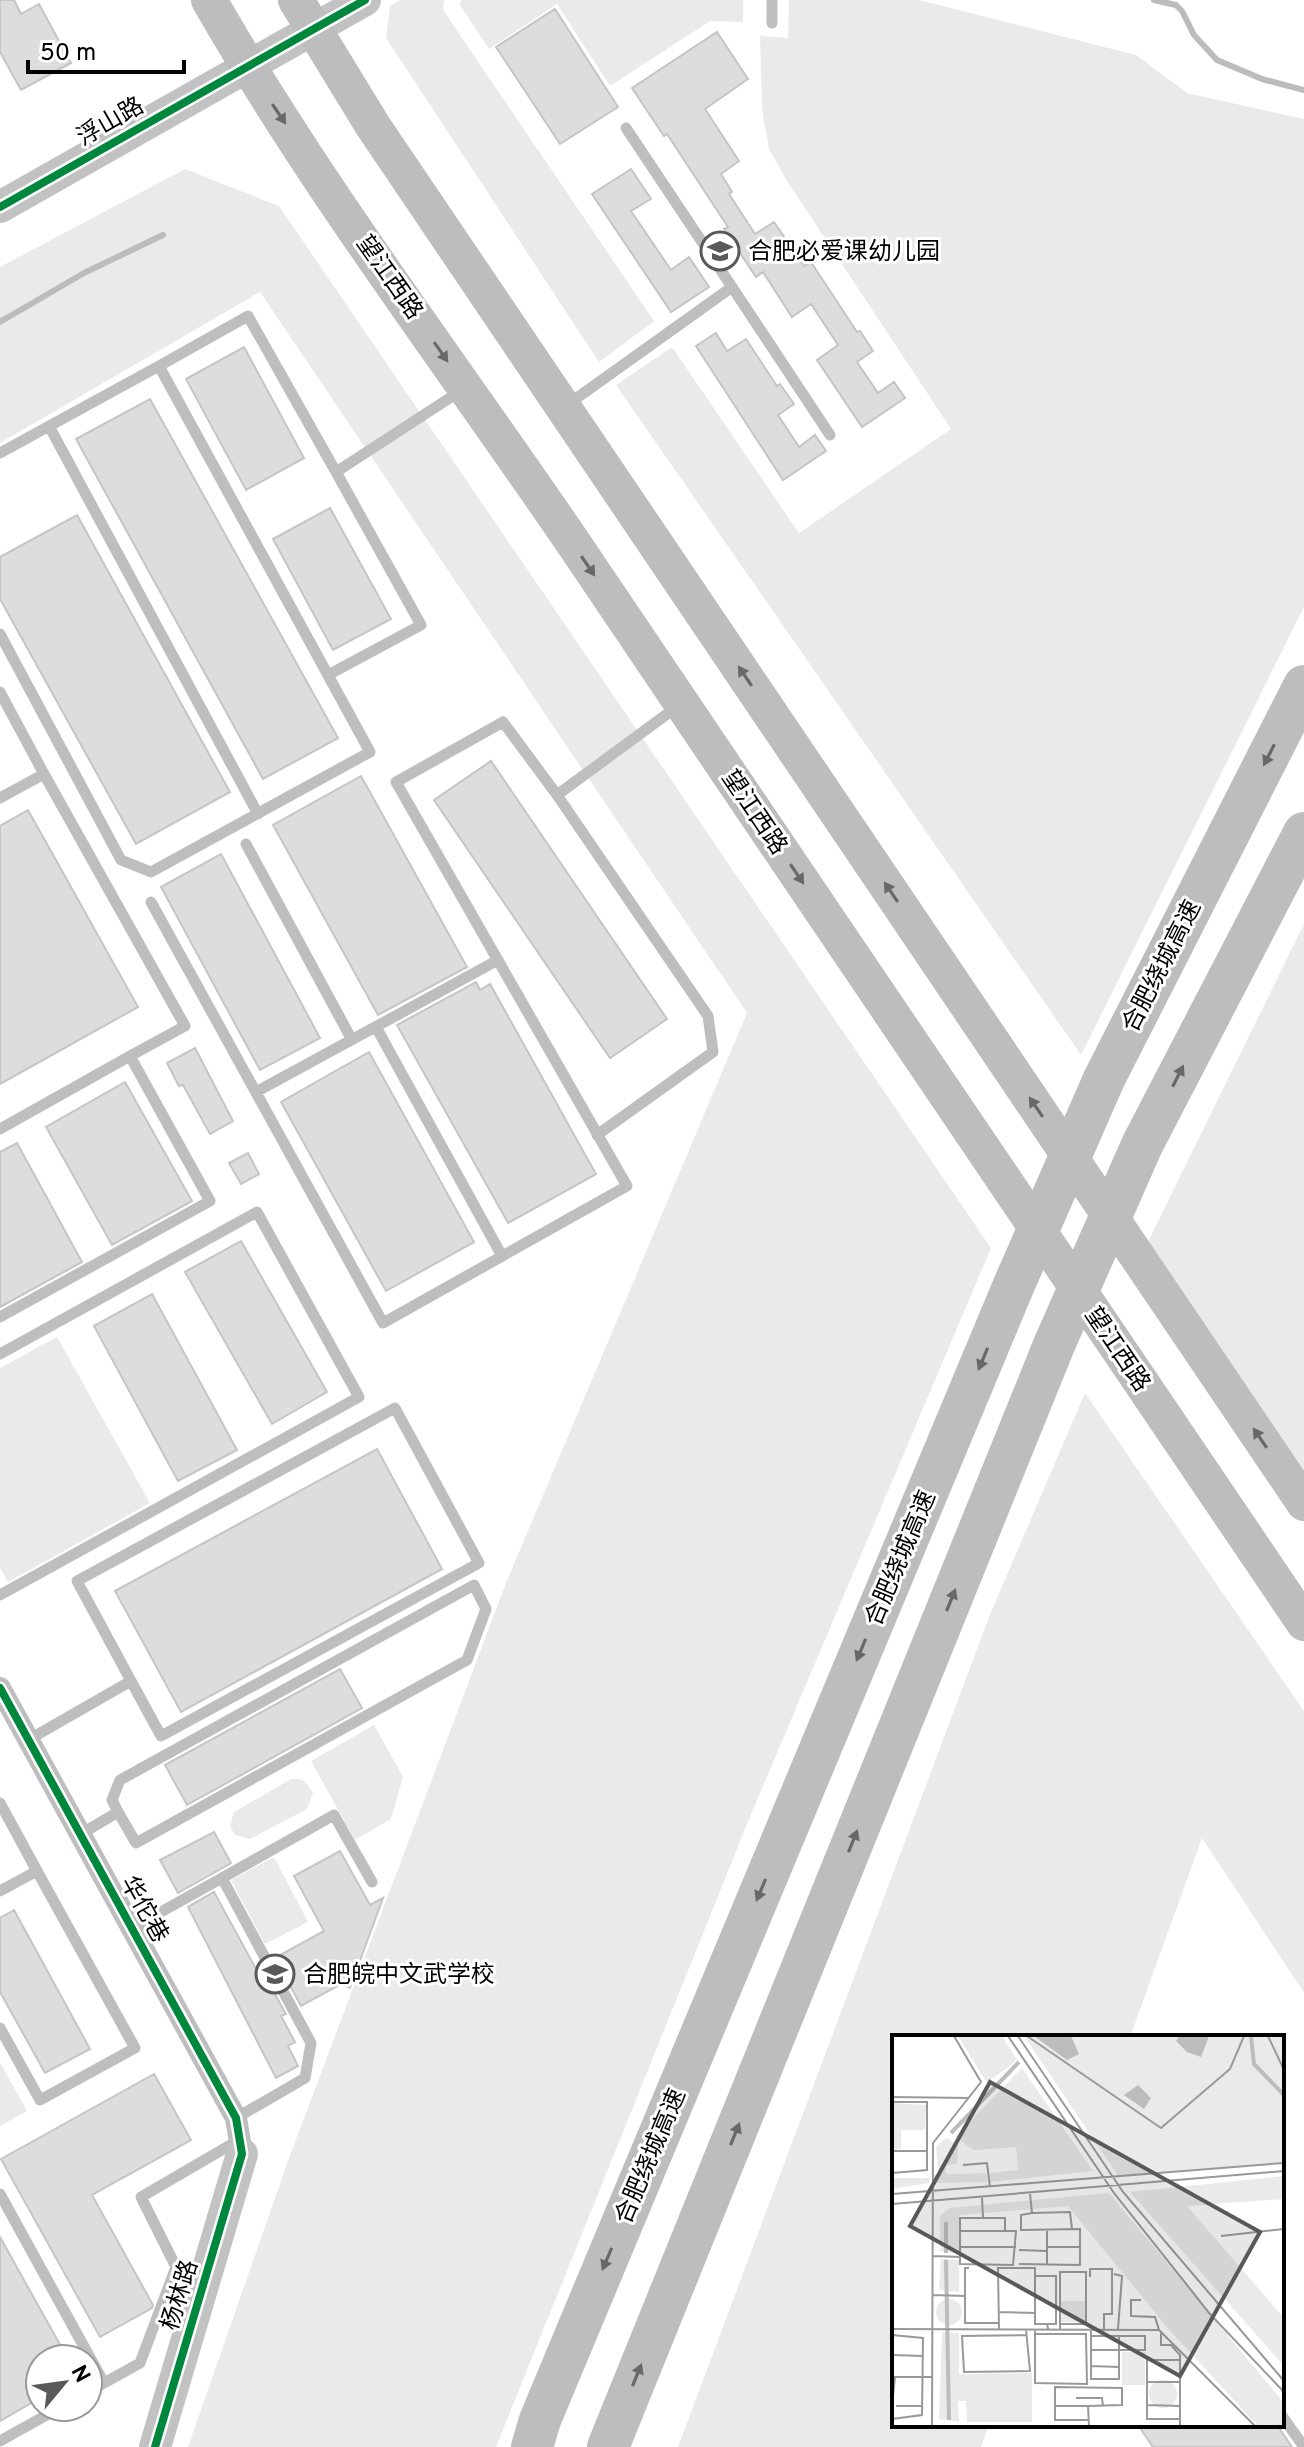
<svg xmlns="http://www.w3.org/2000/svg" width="1304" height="2447" font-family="Overpass,'Noto Sans SC',sans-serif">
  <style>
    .green { fill: #eaeaea }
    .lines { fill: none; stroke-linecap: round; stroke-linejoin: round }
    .stream { stroke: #bcbcbc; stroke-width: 6 }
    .building { fill: #ddd; stroke: #c5c5c5; stroke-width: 2 }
    .lane { stroke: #bebebe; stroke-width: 11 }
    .street { stroke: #bebebe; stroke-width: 22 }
    .secondary { stroke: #c2c2c2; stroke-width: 32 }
    .primary { stroke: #bdbdbd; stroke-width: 36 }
    .highway { stroke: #bdbdbd; stroke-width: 42 }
    .cycleway-casing { stroke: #fff; stroke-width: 13 }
    .cycleway { stroke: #00873e; stroke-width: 8 }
    .oneway { fill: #686868 }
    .labels { text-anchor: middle; stroke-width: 6; stroke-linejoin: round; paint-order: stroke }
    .street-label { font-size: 24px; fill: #000; stroke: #fff }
    .poi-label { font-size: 24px; fill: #000; stroke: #fff; text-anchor: start }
    .inset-river { fill: none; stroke: #bcbcbc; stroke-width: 4 }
    .inset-road { fill: none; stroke: #999; stroke-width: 2 }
    .view { fill: #595959; fill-opacity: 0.15; stroke: #595959; stroke-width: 4 }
    .inset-edge { fill: none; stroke: #000; stroke-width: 4 }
  </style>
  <rect width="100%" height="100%" fill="#fff"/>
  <!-- green -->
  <path class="green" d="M400,0H444L443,10L654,321L599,362L386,38L390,6Z
    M461,0H743V22L710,21L610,86L557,4L489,49L460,5Z
    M789,0H919L1136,55L1187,93L1304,119V607L1081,1055L616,385L672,347L799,533L951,429L787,181L769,149L762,109L760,36L788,38Z
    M185,169L279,206L991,1248L752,1812L496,2447H188L289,2158L506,1583L747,1013L260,292L0,443V267Z
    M1304,924V1503L1139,1260Z
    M57,1337L150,1503L8,1582L0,1568V1368Z
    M1085,1393L1304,1711V1993L1202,1838L1130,2037H894V2425H989L981,2447H678L989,1617Z
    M374,1725L403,1777L391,1819L355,1840L311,1761Z
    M291,1779C304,1778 307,1783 313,1793L307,1809L250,1839L235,1835L230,1826L234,1812Z
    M274,1857L308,1922L265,1944L231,1880Z
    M0,2062L27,2111L0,2126Z"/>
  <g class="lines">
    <!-- stream -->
    <path class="stream" d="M1154,0L1176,5L1182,11L1194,35L1217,60L1262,79L1304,90
      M0,322L84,273L163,235"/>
  </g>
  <!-- building -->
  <path class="building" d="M0,0H14L21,14L39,4L71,63L21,90L0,52Z
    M555,9L618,107L560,144L496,47Z
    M717,32L748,79L705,109L739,161L721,174L732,192L729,194L755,234L774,222L804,266L811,262L857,332L860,331L873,351L857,362L878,393L894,382L905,398L862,427L817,360L838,345L811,304L792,317L763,272L756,277L724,229L728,227L667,134L664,136L632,88Z
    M631,169L651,199L631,211L671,270L689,257L709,287L671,312L592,194Z
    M716,333L727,351L746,339L777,386L780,384L794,404L778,415L799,447L815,435L826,451L783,480L696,346Z
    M244,347L304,458L246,490L186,379Z
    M150,399L338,738L263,779L76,439Z
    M330,508L391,619L333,650L273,539Z
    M77,515L230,792L136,844L0,599V557Z
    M491,761L667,1019L610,1058L434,800Z
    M361,776L467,967L378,1015L273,825Z
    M28,810L138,1007L0,1084V826Z
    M221,854L320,1038L260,1070L161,887Z
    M476,982L480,990L490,984L596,1174L508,1223L397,1025Z
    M195,1048L233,1121L210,1134L183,1085L179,1086L167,1063Z
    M369,1052L474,1242L386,1291L281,1102Z
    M125,1082L192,1201L112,1245L46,1127Z
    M17,1143L82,1262L0,1307V1152Z
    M248,1153L259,1174L241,1184L229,1163Z
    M241,1241L327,1392L272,1424L185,1272Z
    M152,1294L237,1450L178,1481L94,1326Z
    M377,1449L442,1569L181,1712L115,1591Z
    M340,1669L362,1708L187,1805L165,1765Z
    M214,1832L231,1863L178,1893L160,1860Z
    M340,1851L370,1905L383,1898L350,1988L341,1984L301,2006L275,1958L324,1931L294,1876Z
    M214,1892L256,1969L260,1967L286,2014L281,2016L295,2042L288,2046L298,2066L276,2078L188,1907Z
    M14,1910L90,2049L45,2073L0,1992V1918Z
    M154,2074L191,2140L92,2195L153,2305L152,2308L100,2337L1,2159Z
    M0,2237L68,2359H40V2398L0,2421Z
    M1138,2425H1277L1292,2447H1153Z"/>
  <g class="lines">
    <!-- lane -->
    <path class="lane" d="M772,0V23
      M732,287L830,435
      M159,366L248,316L336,472
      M567,405L732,287L626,128
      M49,426L258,814
      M0,453L159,366L370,752L151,872L121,860L0,634
      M328,675L421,625L336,472L462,390
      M0,692L44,774
      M557,795L708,1016L713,1052L597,1135
      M0,798L44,774L185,1026L130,1056
      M246,844L352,1040
      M151,902L383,1323L627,1186L396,782L503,722L557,795L678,706
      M376,1027L502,1256
      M256,1092L498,960
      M0,1129L130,1056L210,1201L0,1317
      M0,1354L257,1212L359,1397L0,1595
      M28,1740L131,1681L161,1736L479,1563L395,1408L77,1581L131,1681
      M0,1803L37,1871L0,1891
      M81,1834L118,1812L136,1843L467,1660L486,1609L474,1585L120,1780L112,1800L118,1812
      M132,1928L222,1878
      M0,2028L40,2100L135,2048L37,1871
      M236,2118L305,2078L311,2043L222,1878L334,1815L372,1882
      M0,2194L104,2383
      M88,2392L140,2363L176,2267L141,2197L239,2140
      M1282,2416L1304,2447
      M0,2441L61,2407"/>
    <!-- street -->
    <path class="street" d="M0,1688L236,2118L242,2154"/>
    <!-- secondary -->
    <path class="secondary" d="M0,207L365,0
      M155,2447L242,2154"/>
    <!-- primary -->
    <path class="primary" d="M209,0C318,190 453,366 576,547C818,906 1061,1264 1304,1623
      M296,0L373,126L1304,1503"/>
    <!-- highway -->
    <path class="highway" d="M532,2447L540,2420L1013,1287L1104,1079L1304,686
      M608,2447L1054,1345L1142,1145L1304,833"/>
    <!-- cycleway casing -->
    <g class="cycleway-casing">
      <path id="cycleway" d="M0,207L365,0
        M0,1688L236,2118L242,2154L155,2447"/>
    </g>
    <!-- cycleway -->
    <use href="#cycleway" class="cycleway"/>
  </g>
  <!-- one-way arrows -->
  <defs><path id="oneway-solid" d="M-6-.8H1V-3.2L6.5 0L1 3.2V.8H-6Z" transform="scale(2)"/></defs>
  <g class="oneway">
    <use href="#oneway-solid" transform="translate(279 114) rotate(56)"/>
    <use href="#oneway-solid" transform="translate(441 352) rotate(55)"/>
    <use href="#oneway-solid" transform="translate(588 566) rotate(56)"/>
    <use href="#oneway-solid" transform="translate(745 676) rotate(-124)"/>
    <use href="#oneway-solid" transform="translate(1269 755) rotate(117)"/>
    <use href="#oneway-solid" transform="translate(797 874) rotate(56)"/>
    <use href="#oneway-solid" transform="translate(891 892) rotate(-124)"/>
    <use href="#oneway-solid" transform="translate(1178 1076) rotate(-63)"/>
    <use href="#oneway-solid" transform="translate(1036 1107) rotate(-124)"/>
    <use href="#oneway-solid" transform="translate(983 1359) rotate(113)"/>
    <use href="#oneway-solid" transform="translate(1260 1438) rotate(-124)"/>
    <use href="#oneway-solid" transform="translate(951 1600) rotate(-68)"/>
    <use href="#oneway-solid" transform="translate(861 1650) rotate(113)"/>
    <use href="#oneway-solid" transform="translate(853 1841) rotate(-68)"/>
    <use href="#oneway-solid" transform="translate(761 1890) rotate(113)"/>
    <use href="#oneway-solid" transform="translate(735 2134) rotate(-68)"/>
    <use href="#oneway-solid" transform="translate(607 2259) rotate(113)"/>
    <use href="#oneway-solid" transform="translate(637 2375) rotate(-68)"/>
  </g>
  <!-- icons -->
  <defs>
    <g id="school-ring" transform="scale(2)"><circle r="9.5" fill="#fff" stroke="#595959" stroke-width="1.5"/><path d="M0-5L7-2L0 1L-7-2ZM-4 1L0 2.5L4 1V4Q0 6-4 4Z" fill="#595959"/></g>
  </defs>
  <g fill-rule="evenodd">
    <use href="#school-ring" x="720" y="251"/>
    <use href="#school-ring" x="275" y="1974"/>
  </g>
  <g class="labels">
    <!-- street labels -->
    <g class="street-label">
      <text transform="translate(110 121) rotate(-30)" y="8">浮山路</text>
      <text transform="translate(390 277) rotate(55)" y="8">望江西路</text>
      <text transform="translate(755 812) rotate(56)" y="8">望江西路</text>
      <text transform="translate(1161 966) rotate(-63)" y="8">合肥绕城高速</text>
      <text transform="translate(1118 1349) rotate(56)" y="8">望江西路</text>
      <text transform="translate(900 1558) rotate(-67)" y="8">合肥绕城高速</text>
      <text transform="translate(145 1909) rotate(61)" y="8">华佗巷</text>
      <text transform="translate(650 2156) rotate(-67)" y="8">合肥绕城高速</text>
      <text transform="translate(179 2295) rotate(-73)" y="8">杨林路</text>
    </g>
    <!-- poi labels -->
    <g class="poi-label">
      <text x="748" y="259">合肥必爱课幼儿园</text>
      <text x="303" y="1982">合肥皖中文武学校</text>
    </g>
  </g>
  <!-- overview -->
  <g transform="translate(892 2035)">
    <rect width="392" height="392" fill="#fff"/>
    <path d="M66,1H110L125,25L95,48ZM132,1H392V128L227,142ZM130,33L201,136L98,147V138L126,135L124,112L82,115L63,102ZM0,68L34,70L33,95H9V114H0ZM54,103L66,110L65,129L53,130L54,140L47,141L44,112ZM94,138L95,147L43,148L42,140ZM392,141V164L295,171L392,283V331L238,157ZM0,143H38L37,148L0,154ZM217,158L392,368V391H367L361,386L274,291L176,171L67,180V219L48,216V181L58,173ZM49,224L67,225V257L47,255ZM44 277a13 13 0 1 1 26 0a13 13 0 1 1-26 0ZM169,266H193V287H169ZM50,297L67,298V339L140,338V387H75L74,366H66L67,387L47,384ZM230,317H253V350H230ZM257 359a14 14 0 1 1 28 0a14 14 0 1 1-28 0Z" fill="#eaeaea"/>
    <path d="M142,1H179L187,19L175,25ZM287,1H317L309,22L295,17L284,6ZM246,50L259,63L252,74L232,60Z" fill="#bcbcbc"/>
    <path class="inset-river" d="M359,1L362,29L392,60M59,98L127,27M54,218V187M54,225L57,385"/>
    <path class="inset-road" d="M116,1L222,158L318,279L392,357M126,1L231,157L392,346M135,1L269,93L338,34L352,1M376,1L392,35M0,62L77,63M0,67H35V135L0,138M0,116H35M71,130L95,128L98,153M0,159L392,128M90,163L91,183H113V196M0,169L392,136M140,178L178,177L180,194M68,196V183H91M329,201L392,194M68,212H124M155,212H188M127,215L155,216M41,221L68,222V229L121,230L124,196H68V222M127,229L188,230V194L129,195V180L140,178L138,159M155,230V195M222,239L230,241L226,294M198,242V234H220V279H212V294M41,260L73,261V233H77M73,261V288H107M249,265H239V281L263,282L267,295M107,277L143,278M155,289H143V241H164V289H155L156,294M168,289H194V237H168V294M0,294L267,295L363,391M107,294L106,233H143V241M134,294L138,336L72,337L70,301L135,300M143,294V348L195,349L194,299H143M199,294V344H227V301H199M269,296V310H279L288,320V391M0,300L31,303L30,380L0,384M199,315H253V301H227M0,320L30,321M288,325H255V384H288M199,331L227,332M0,342H40M255,347H288M184,363H210L211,371M255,370L288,371M0,371L3,342M4,371H30M163,371H196M197,385H163V352L230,353V370L196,371L197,391M40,391L41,108L89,47L62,1"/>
    <path class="view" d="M98,47L368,197L288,341L18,191Z"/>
    <rect width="392" height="392" class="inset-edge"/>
  </g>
  <!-- north arrow -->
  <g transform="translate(64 2383) rotate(61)"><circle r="38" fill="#ffffff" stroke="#999999" stroke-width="2"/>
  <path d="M0-6L14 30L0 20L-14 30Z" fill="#595959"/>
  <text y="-12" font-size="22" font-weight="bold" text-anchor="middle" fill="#000000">N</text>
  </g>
  <!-- scale -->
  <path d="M28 60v12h156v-12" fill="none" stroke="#000000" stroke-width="4"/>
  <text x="40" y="60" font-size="24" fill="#000000" stroke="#ffffff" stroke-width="6" paint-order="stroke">50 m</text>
</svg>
